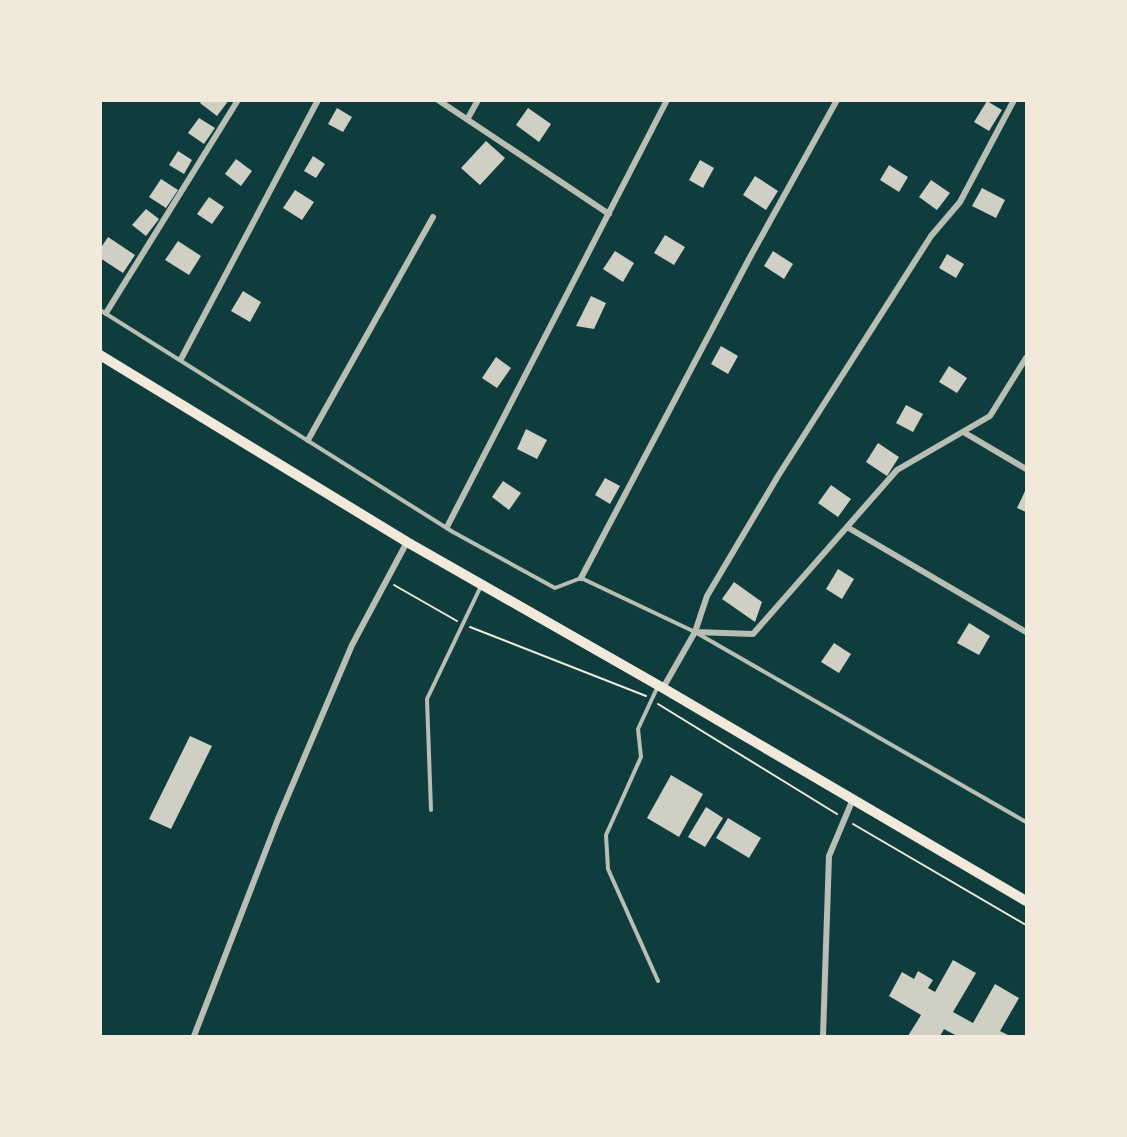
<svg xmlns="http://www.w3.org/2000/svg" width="1127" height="1137" viewBox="0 0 1127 1137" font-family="Raleway,sans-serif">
  <rect width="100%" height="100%" fill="#0f3d3e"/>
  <path fill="#cfcfc3" d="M202,100H229L217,116L200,103Z
    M987,101L1002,110L989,131L974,122Z
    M337,108L352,117L343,132L328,124Z
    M528,108L551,124L539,142L516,125Z
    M199,118L215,128L204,144L188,133Z
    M486,141L505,158L480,185L461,168Z
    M178,151L192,160L184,174L169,165Z
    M313,156L325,164L316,178L304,171Z
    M236,159L252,171L241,186L225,174Z
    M700,160L714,168L703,188L689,180Z
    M889,165L908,177L899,192L880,180Z
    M755,176L778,191L766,210L743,195Z
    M161,179L178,190L166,208L149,197Z
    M931,180L950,193L937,210L919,197Z
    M982,188L1005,200L996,218L972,206Z
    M295,190L314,202L302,220L283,208Z
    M209,197L224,207L212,224L197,214Z
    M146,209L159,219L146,236L132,225Z
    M665,235L685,247L674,265L654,253Z
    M108,237L135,255L123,273L100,258V249Z
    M178,241L201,256L189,275L165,260Z
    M615,251L634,263L623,282L603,269Z
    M773,251L793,264L784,279L764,266Z
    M947,254L964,264L956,278L939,268Z
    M243,291L261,302L250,322L231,311Z
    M591,296L606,303L594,329L576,326Z
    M721,346L738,356L728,374L711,364Z
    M496,357L511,368L497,388L482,378Z
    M949,366L967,378L957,393L939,382Z
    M906,405L923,414L913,432L896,423Z
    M526,429L547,440L537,459L517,449Z
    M878,443L899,457L887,476L866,462Z
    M605,478L620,486L610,504L595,495Z
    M503,481L521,493L509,510L492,497Z
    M831,485L851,499L838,517L818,503Z
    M1026,489V512L1017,508Z
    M838,569L854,579L842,599L826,589Z
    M734,582L762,602L755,622L722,599Z
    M969,623L990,636L979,655L957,643Z
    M834,643L851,654L839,673L821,662Z
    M190,736L212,746L171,829L149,819Z
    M671,775L703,794L679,837L647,818Z
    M706,807L723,818L705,847L688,837Z
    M728,818L761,838L749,858L716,838Z
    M953,960L976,973L953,1012L973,1023L995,984L1019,998L1000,1031L1010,1036H957L944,1029L940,1036H908L921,1015L889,996L902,972L914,979L918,971L933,980L928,988L935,992Z"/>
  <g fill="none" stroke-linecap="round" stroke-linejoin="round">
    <path stroke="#f1e9da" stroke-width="2" d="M394,585L457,621
      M470,627L646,696
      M658,704L837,814
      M853,824L1026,925"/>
    <path stroke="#b8beb3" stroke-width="4" d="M100,310L453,532L555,588L581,578L695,632L1026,822
      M658,686L638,729L641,757L606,835L608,869L658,981
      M431,810L427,699L481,586"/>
    <path stroke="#b8beb3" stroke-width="6" d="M438,100L609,214
      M468,118L478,100
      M106,313L238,100
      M181,359L318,100
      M965,433L1026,469
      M308,440L433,217
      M447,527L667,100
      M847,527L1026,632
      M581,578L749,259L837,100
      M695,632L753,634L897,470L990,416L1026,358
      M663,688L695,632L707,596L778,476L931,236L960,202L1014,100
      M194,1036L278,819L352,645L407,542
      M823,1036L829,856L853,799"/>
    <path stroke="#f1e9da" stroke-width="10" d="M100,355L407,542L663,688L1026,901"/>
  </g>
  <rect width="1127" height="1137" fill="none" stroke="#f1e9da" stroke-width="204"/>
</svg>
